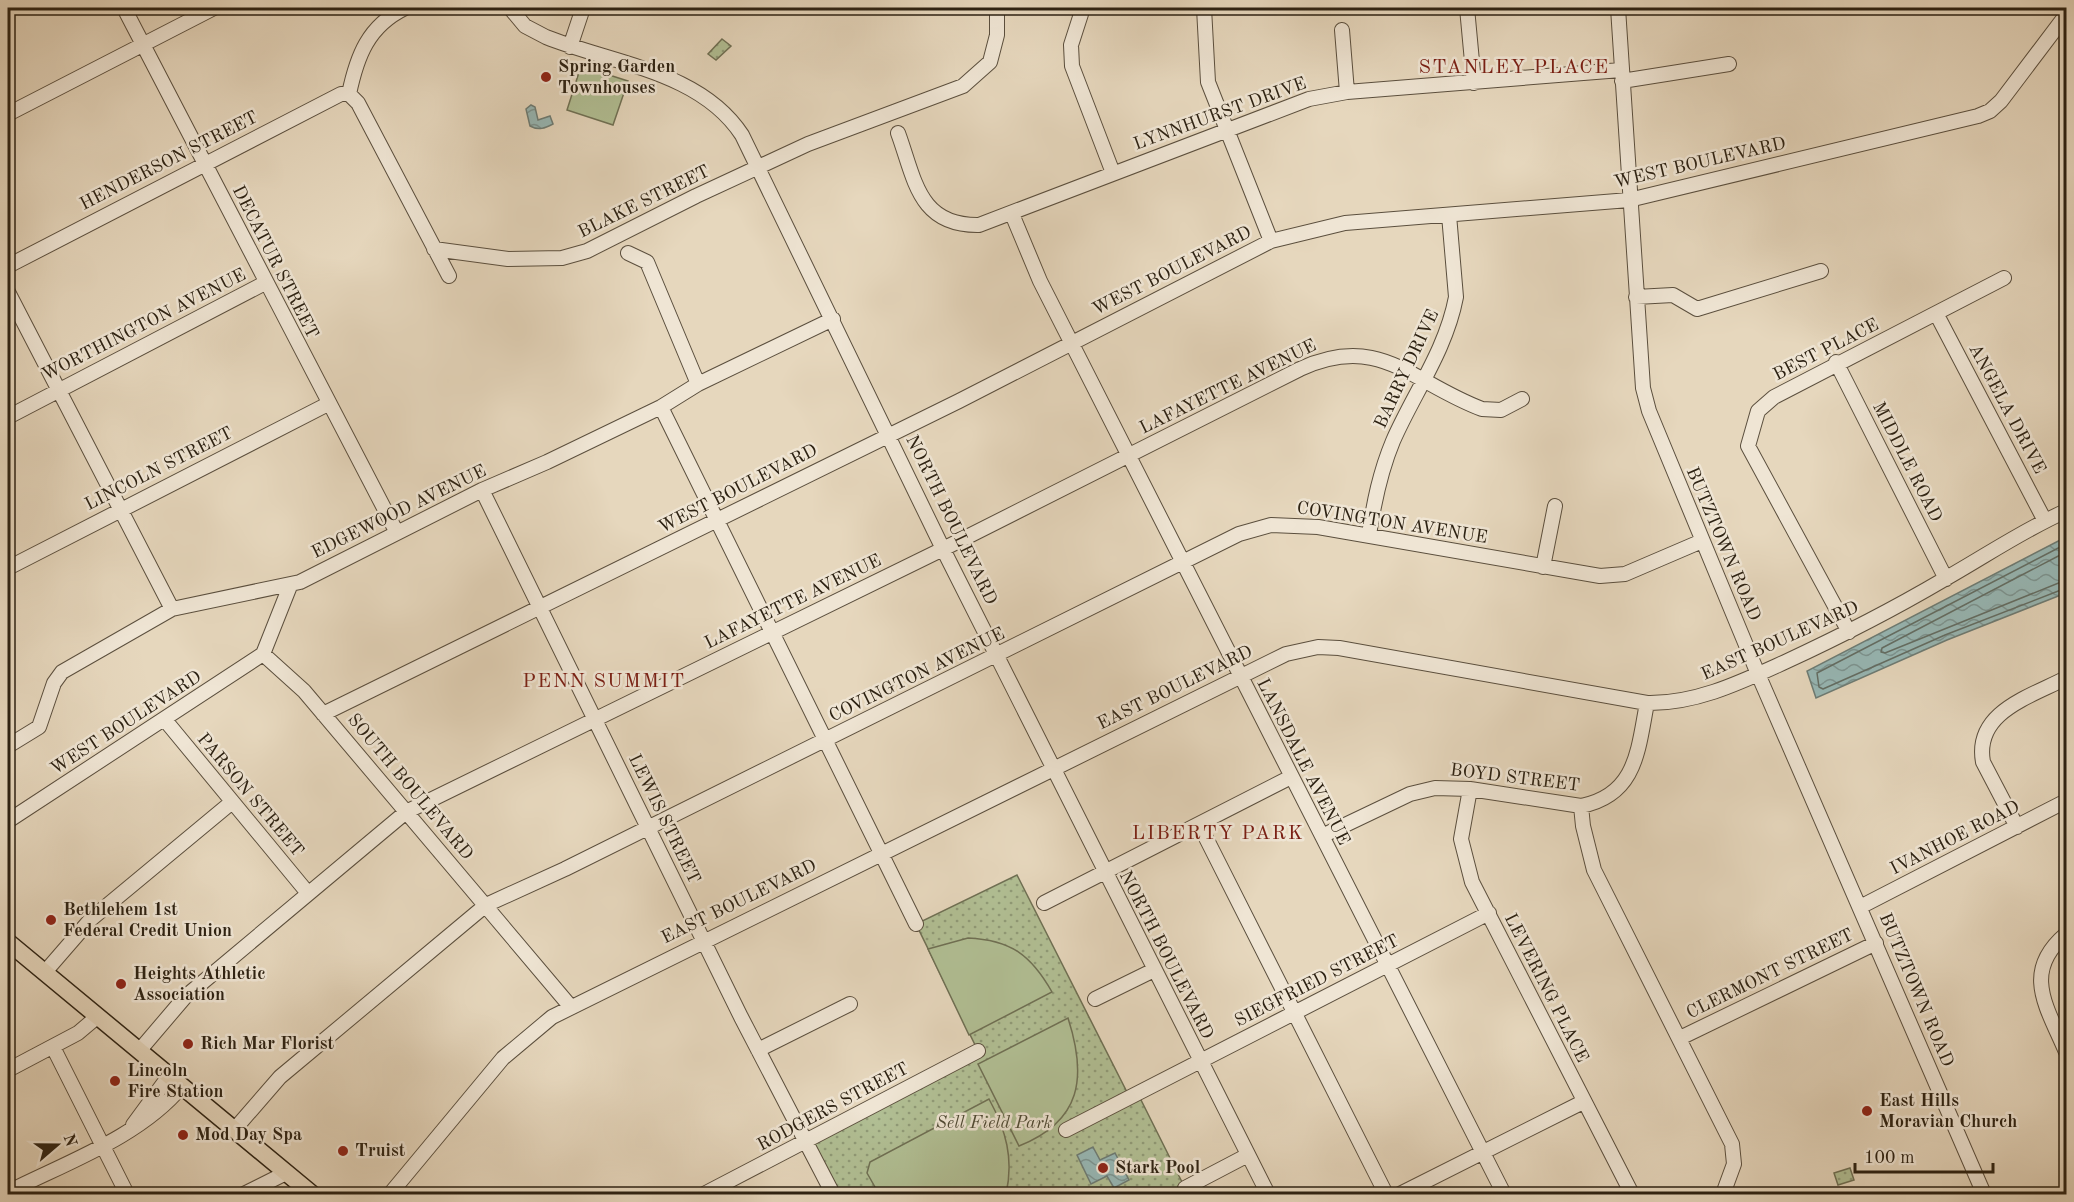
<svg xmlns="http://www.w3.org/2000/svg" width="2074" height="1202" viewBox="0 0 2074 1202" font-family="'Old Standard TT',serif">
  <defs>
    <pattern id="park-dots" width="8" height="8" patternUnits="userSpaceOnUse" patternTransform="scale(1.5)"><rect width="8" height="8" fill="#b1bf94"/><path d="M2 2h.1M6 6h.1" fill="none" stroke="#909b78" stroke-width="1.8" stroke-linecap="round"/></pattern>
    <pattern id="water-waves" width="16" height="10" patternUnits="userSpaceOnUse" patternTransform="scale(1.5)"><rect width="16" height="10" fill="#97b8b6"/><path d="M0 5q4-4 8 0t8 0" fill="none" stroke="#7c9593"/></pattern>
  </defs>
  <rect width="100%" height="100%" fill="#e6d7bd"/>
  <filter id="stains"><feTurbulence type="fractalNoise" baseFrequency=".00333" numOctaves="4"/><feColorMatrix values="0 0 0 0 .2 0 0 0 0 .09 0 0 0 0 .02 0 0 0 .5 -.17"/></filter>
  <radialGradient id="worn" r=".72"><stop offset=".6" stop-color="#630" stop-opacity="0"/><stop offset="1" stop-color="#630" stop-opacity=".3"/></radialGradient>
  <path fill="url(#park-dots)" stroke="#6f7054" stroke-width="1.5" d="M722,39L731,46L716,60L708,54Z
    M1017,875L1130,1098L1138,1094L1185,1188L1183,1194H826L800,1146L978,1051L916,924Z
    M1850,1168L1854,1180L1838,1185L1834,1173Z"/>
  <path fill="#b1bf94" stroke="#6f7054" stroke-width="1.5" d="M581,66L628,81L613,125L567,110Z
    M968,938C1011,940 1031,955 1052,992L969,1035L928,949Z
    M1068,1018C1087,1077 1082,1121 1019,1146L978,1064Z
    M989,1099C1006,1130 1014,1159 1006,1194H879L867,1173L870,1162Z"/>
  <path fill="url(#water-waves)" stroke="#6d7c75" stroke-width="1.5" d="M531,105L535,107L538,120L550,116L553,124C545,128 539,131 530,126L526,109Z
    M2066,537V593L1947,640L1816,698L1807,671Z
    M1093,1147L1100,1160L1115,1153L1129,1180L1114,1188L1107,1176L1091,1184L1077,1155Z"/>
  <g fill="none" stroke-linecap="round" stroke-linejoin="round">
    <path stroke="#626d64" stroke-width="1.5" d="M2066,544L1817,673L1819,687L1823,689L1945,635L2066,588
      M2066,552L1882,648L1881,652L1885,653L2066,580"/>
    <defs>
      <path id="minor" d="M124,8L397,533
        M510,8L525,26L546,37C613,64 700,71 742,135L943,549L1268,1194
        M1204,8L1208,82L1271,241
        M1467,8L1474,83
        M1618,8L1643,388L1649,411L1758,674L1984,1194
        M1081,14L1071,45L1072,66L1113,173
        M1342,30L1347,92
        M570,47L583,8
        M1622,81L1729,64
        M349,94L358,103L449,276
        M349,94C357,56 368,26 405,8
        M8,114L214,8
        M898,133C915,179 918,226 979,225L1309,99L1347,92L1621,70
        M1012,214L1040,281L1504,1194
        M434,249L508,259L562,258L587,251L696,196L808,144L963,86L990,62L997,35V8
        M628,253L647,262L698,384
        M8,266L341,94H349
        M8,292L172,609
        M1636,297L1673,295L1697,309L1821,271
        M1937,315L2045,521
        M1836,362L1946,579
        M661,407L916,924
        M8,417L265,283
        M482,490L741,1017L833,1194
        M1369,535C1374,502 1380,472 1393,441C1414,393 1446,350 1456,297L1449,215
        M1543,567L1555,506
        M8,568L328,404
        M1849,632L1748,446L1758,411L1774,397L2004,278
        M263,654L304,691L570,1006
        M323,714L959,401L1271,241L1345,223L1629,200L1978,116L1990,111L2001,101L2066,15
        M165,720L307,892
        M8,746L39,727L54,683L62,672L172,609L300,582L482,490L547,462L661,407L698,384L833,319
        M1470,789L1461,839L1472,882L1632,1194
        M1581,806L1583,826L1594,870L1732,1144L1734,1164L1723,1194
        M8,821L263,654L290,586
        M1199,824L1386,1194
        M2017,827L1983,762C1974,712 2030,697 2066,678
        M1322,836L1410,794L1435,788L1470,789L1581,806C1637,795 1638,749 1647,703
        M1044,903L1291,777
        M1860,907L2066,801
        M2066,934C2021,972 2047,1007 2066,1052
        M45,972L91,919L232,802
        M1095,999L1154,970
        M1680,1038L1876,943
        M53,1047L127,1194
        M758,1050L850,1004
        M139,1051L185,997L406,812L943,549L1300,369C1380,332 1412,383 1482,409L1501,410L1522,399
        M8,1070L78,1033L97,1017
        M133,1125L169,1076
        M234,1130L280,1077L486,905L565,869L1239,534L1271,525L1318,527L1600,576L1625,574L1702,541
        M1066,1130L1489,913
        M1185,1188L1248,1155
        M8,1192C65,1163 140,1137 182,1086
        M244,1194L286,1173
        M390,1194L503,1058L552,1017L1286,654L1318,647L1339,648L1647,703C1696,704 1741,682 1785,662C1839,637 1892,610 1943,580C1984,557 2023,530 2066,511
        M704,1194L978,1051
        M1400,1194L1583,1102"/>
      <path id="major" d="M8,942L312,1194"/>
    </defs>
    <use href="#minor" stroke="#5b4f3e" stroke-width="16"/>
    <use href="#major" stroke="#2d2213" stroke-width="19"/>
    <use href="#minor" stroke="#efe5d4" stroke-width="14"/>
    <use href="#major" stroke="#e6d7bd" stroke-width="16"/>
  </g>
  <g fill="#8f2418" stroke="#efe5d4" stroke-width="2">
    <circle cx="546" cy="77" r="6"/>
    <circle cx="51" cy="920" r="6"/>
    <circle cx="121" cy="984" r="6"/>
    <circle cx="188" cy="1044" r="6"/>
    <circle cx="115" cy="1081" r="6"/>
    <circle cx="1867" cy="1111" r="6"/>
    <circle cx="183" cy="1135" r="6"/>
    <circle cx="343" cy="1151" r="6"/>
    <circle cx="1103" cy="1168" r="6"/>
  </g>
  <g text-anchor="middle" dominant-baseline="central" stroke-width="5" stroke-linejoin="round" paint-order="stroke">
    <g font-size="18" font-weight="bold" fill="#2d2213" stroke="#efe5d4" text-anchor="start">
      <text x="558" y="67">Spring Garden<tspan x="558" dy="21">Townhouses</tspan></text>
      <text x="63" y="910">Bethlehem 1st<tspan x="63" dy="21">Federal Credit Union</tspan></text>
      <text x="133" y="974">Heights Athletic<tspan x="133" dy="21">Association</tspan></text>
      <text x="200" y="1044">Rich Mar Florist</text>
      <text x="127" y="1071">Lincoln<tspan x="127" dy="21">Fire Station</tspan></text>
      <text x="1879" y="1101">East Hills<tspan x="1879" dy="21">Moravian Church</tspan></text>
      <text x="195" y="1135">Mod Day Spa</text>
      <text x="355" y="1151">Truist</text>
      <text x="1115" y="1168">Stark Pool</text>
    </g>
    <g font-size="18" fill="#2d2213" stroke="#efe5d4">
      <text transform="translate(1220 114) rotate(-20)">LYNNHURST DRIVE</text>
      <text transform="translate(169 161) rotate(-27)">HENDERSON STREET</text>
      <text transform="translate(1700 163) rotate(-13)">WEST BOULEVARD</text>
      <text transform="translate(644 202) rotate(-26)">BLAKE STREET</text>
      <text transform="translate(275 262) rotate(63)">DECATUR STREET</text>
      <text transform="translate(1172 271) rotate(-27)">WEST BOULEVARD</text>
      <text transform="translate(144 325) rotate(-27)">WORTHINGTON AVENUE</text>
      <text transform="translate(1826 350) rotate(-27)">BEST PLACE</text>
      <text transform="translate(1407 369) rotate(-65)">BARRY DRIVE</text>
      <text transform="translate(1228 387) rotate(-26)">LAFAYETTE AVENUE</text>
      <text transform="translate(2007 409) rotate(62)">ANGELA DRIVE</text>
      <text transform="translate(1907 462) rotate(63)">MIDDLE ROAD</text>
      <text transform="translate(159 469) rotate(-27)">LINCOLN STREET</text>
      <text transform="translate(738 489) rotate(-27)">WEST BOULEVARD</text>
      <text transform="translate(399 512) rotate(-26)">EDGEWOOD AVENUE</text>
      <text transform="translate(951 520) rotate(64)">NORTH BOULEVARD</text>
      <text transform="translate(1392 523) rotate(9)">COVINGTON AVENUE</text>
      <text transform="translate(1723 544) rotate(67)">BUTZTOWN ROAD</text>
      <text transform="translate(793 602) rotate(-26)">LAFAYETTE AVENUE</text>
      <text transform="translate(1780 641) rotate(-24)">EAST BOULEVARD</text>
      <text transform="translate(917 675) rotate(-26)">COVINGTON AVENUE</text>
      <text transform="translate(1175 688) rotate(-26)">EAST BOULEVARD</text>
      <text transform="translate(126 723) rotate(-33)">WEST BOULEVARD</text>
      <text transform="translate(1303 762) rotate(63)">LANSDALE AVENUE</text>
      <text transform="translate(1515 778) rotate(7)">BOYD STREET</text>
      <text transform="translate(410 787) rotate(50)">SOUTH BOULEVARD</text>
      <text transform="translate(250 795) rotate(50)">PARSON STREET</text>
      <text transform="translate(664 819) rotate(64)">LEWIS STREET</text>
      <text transform="translate(1955 838) rotate(-27)">IVANHOE ROAD</text>
      <text transform="translate(739 902) rotate(-26)">EAST BOULEVARD</text>
      <text transform="translate(1166 955) rotate(63)">NORTH BOULEVARD</text>
      <text transform="translate(1770 974) rotate(-26)">CLERMONT STREET</text>
      <text transform="translate(1317 981) rotate(-27)">SIEGFRIED STREET</text>
      <text transform="translate(1546 988) rotate(63)">LEVERING PLACE</text>
      <text transform="translate(1916 990) rotate(67)">BUTZTOWN ROAD</text>
      <text transform="translate(833 1107) rotate(-28)">RODGERS STREET</text>
    </g>
    <g font-size="18" font-style="italic" fill="#4e4933" stroke="#efe5d4">
      <text x="994" y="1123">Sell Field Park</text>
    </g>
    <g font-size="20" letter-spacing="1.5" fill="#7a1f14" stroke="#efe5d4">
      <text x="1514" y="68">STANLEY PLACE</text>
      <text x="604" y="682">PENN SUMMIT</text>
      <text x="1218" y="834">LIBERTY PARK</text>
    </g>
  </g>
  <rect width="2074" height="1202" fill="none" stroke="#e6d7bd" stroke-width="30"/>
  <rect x="9" y="9" width="2056" height="1184" fill="none" stroke="#2d2213" stroke-width="3"/>
  <rect x="15" y="15" width="2044" height="1172" fill="none" stroke="#2d2213" stroke-width="1.5"/>
  <g transform="translate(57 1145) rotate(70)" stroke="#efe5d4" stroke-width="4.5" paint-order="stroke">
  <path d="M0-4.5L10 22L0 15L-10 22Z" fill="#2d2213"/>
  <text y="-9" font-size="16" font-weight="bold" text-anchor="middle" fill="#2d2213">N</text>
  </g>
  <path d="M1855 1163v9h138v-9" fill="none" stroke="#2d2213" stroke-width="3"/>
  <text x="1864" y="1163" font-size="18" fill="#2d2213" stroke="#efe5d4" stroke-width="4.5" paint-order="stroke">100 m</text>
  <rect width="100%" height="100%" filter="url(#stains)"/>
  <rect width="100%" height="100%" fill="url(#worn)"/>
</svg>
